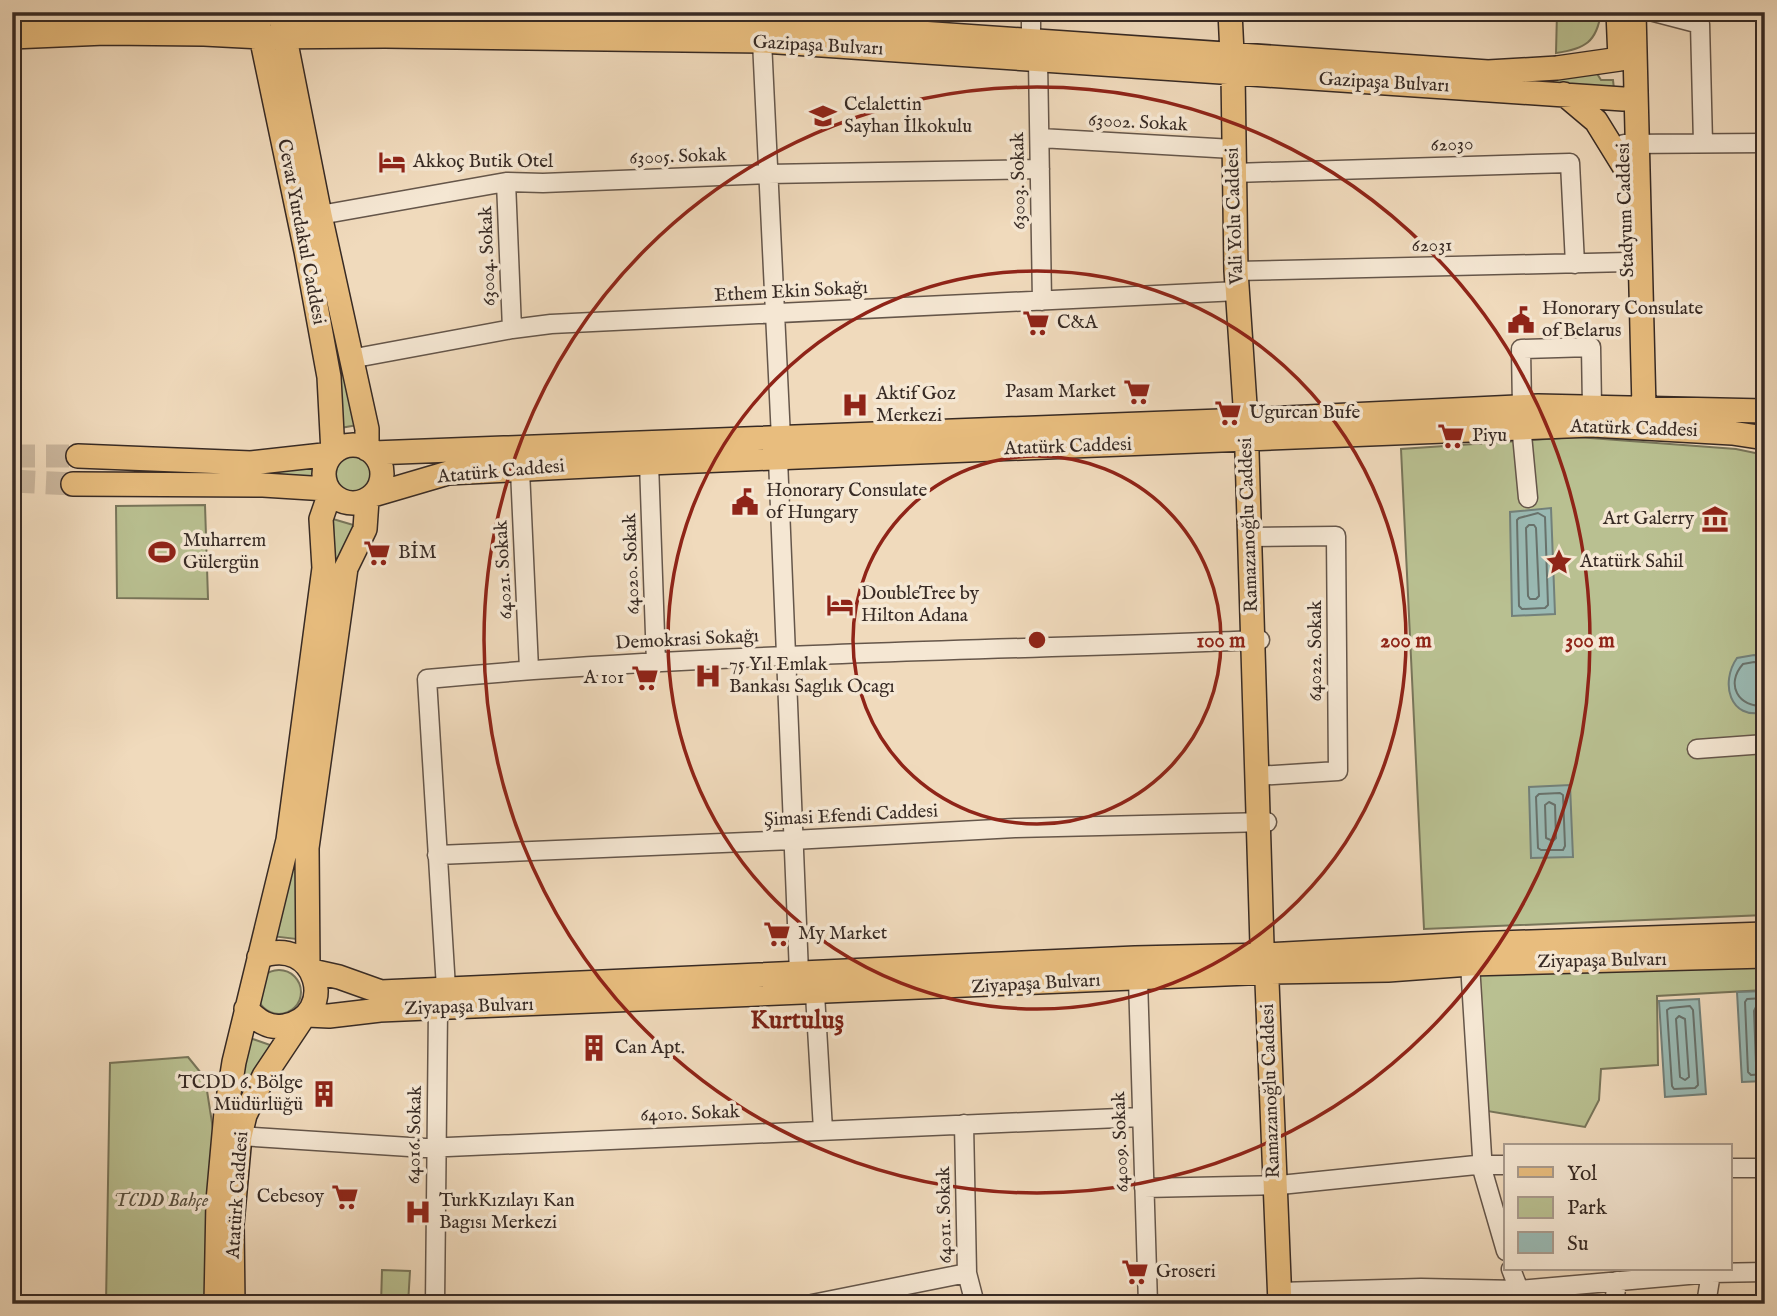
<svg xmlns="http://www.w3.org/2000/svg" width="1777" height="1316" viewBox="0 0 1777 1316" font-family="'IM FELL English',serif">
  <rect width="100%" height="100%" fill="#f0dabc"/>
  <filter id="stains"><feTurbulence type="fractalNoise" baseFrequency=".00286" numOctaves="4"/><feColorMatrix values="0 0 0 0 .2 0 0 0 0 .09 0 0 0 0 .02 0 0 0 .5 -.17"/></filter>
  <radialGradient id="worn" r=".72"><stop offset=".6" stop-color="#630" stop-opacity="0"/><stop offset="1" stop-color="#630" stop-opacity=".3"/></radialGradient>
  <path fill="#b9c091" stroke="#78755a" stroke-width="2" d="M1557,12H1601C1597,42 1585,49 1556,53Z
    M278,49L358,425L340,428L273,51Z
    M1252,63L1596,72L1601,80H1613L1614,89Z
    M1577,437L1736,449L1765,455V915L1424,929L1401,449Z
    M336 474a19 19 0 1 1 38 0a19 19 0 1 1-38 0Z
    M315,463L314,483L257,475L258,471Z
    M205,505L208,599L117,598L116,506Z
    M333,519L360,527L300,850L296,939L271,936L334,567Z
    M1765,966V990L1657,996L1658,1065L1601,1069L1599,1100L1585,1127L1487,1111L1463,973Z
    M257 992a22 22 0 1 1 44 0a22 22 0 1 1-44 0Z
    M247,1037L273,1046L238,1111L223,1230Z
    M188,1057L205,1078L213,1129L210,1304H106L110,1063Z
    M382,1270L410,1271L408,1304H381Z"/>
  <path fill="#9abab4" stroke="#72807a" stroke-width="2" d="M1551,508L1555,614L1512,616L1510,512Z
    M1754,655L1763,657L1765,660V712C1729,721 1720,682 1737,658Z
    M1570,785L1573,857L1531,858L1529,787Z
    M1765,991V1081L1742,1082L1737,992Z
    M1699,999L1706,1094L1665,1097L1659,1001Z"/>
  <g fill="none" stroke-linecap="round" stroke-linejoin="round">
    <path stroke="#68726c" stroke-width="2" d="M1538,513L1545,517L1548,605L1545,608L1522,609L1519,606L1517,520L1519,518Z
      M1529,525H1534L1536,528L1539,596L1536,599H1530L1528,596L1526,528Z
      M1765,664L1754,662L1743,664C1725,684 1738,708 1765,706
      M1539,794L1560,793L1563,795L1565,846L1563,850H1541L1538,848L1536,797Z
      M1549,802L1555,805L1556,838L1553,841L1546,838L1545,805Z
      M1765,998L1747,999L1745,1002L1748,1072L1751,1075L1765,1074
      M1690,1006L1693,1010L1698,1085L1695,1088L1674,1089L1672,1086L1667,1010L1670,1008Z
      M1765,1007H1756L1754,1011L1756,1063L1759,1065L1765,1066
      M1679,1016L1685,1019L1689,1077L1685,1080L1680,1077L1676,1019Z"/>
    <path stroke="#cbb79e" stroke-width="23" stroke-dasharray="23 11" stroke-linecap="butt" d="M12,456H78
      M12,481L73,484"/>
    <defs>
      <path id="minor" d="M1654,12L1700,24L1703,143
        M1031,40V12
        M762,41L781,438
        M1038,61L1042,301
        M1040,138L1233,149
        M1624,144L1765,143
        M1234,173L1570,163L1575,264
        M506,182L512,329
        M320,215L506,182L543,183L768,174L1040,169
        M1236,271L1628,262
        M350,359L512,329L551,324L1238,291
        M1522,407L1521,349L1591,347L1592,407
        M1522,435L1528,498
        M778,459L799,973
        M649,463L656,663
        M520,470L529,669
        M1248,537L1336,536L1338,771L1256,776
        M1697,749L1765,744
        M437,855L793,840L1015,828L1267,822
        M1470,964L1483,1172L1506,1251
        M1138,979L1148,1304
        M446,988L427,679C704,653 982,651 1260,640
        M815,994L823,1130
        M964,1124L967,1273L975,1304
        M240,1136L425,1148L1142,1117
        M1730,1168H1765
        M1144,1188L1280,1185L1476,1165H1506
        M1511,1269L1519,1290L1518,1304
        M1279,1292L1421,1288L1519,1290L1711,1273L1765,1272
        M435,1304L438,1008
        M812,1304L967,1273
        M1614,1304L1617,1281
        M1706,1304L1711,1273"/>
      <path id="major" d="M1230,12L1233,74L1236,271L1246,420L1262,945L1267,982L1280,1304
        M1618,12L1620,59
        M1634,12L1644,408
        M12,15L257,13L746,21L1488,72L1557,68L1620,59
        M258,22L306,251L329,377L333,453
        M282,23L320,215L367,429V449
        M12,37L105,33L204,34L260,37L385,36L762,41L1623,99
        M1564,94L1596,121L1625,168
        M324 474a29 29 0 1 1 58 0a29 29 0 1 1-58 0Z
        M373,453L1246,420L1538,406L1765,411
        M78,456L251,463L332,454
        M73,484L263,485L327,489
        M373,495L448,473L649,463L1591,425L1732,433L1765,438
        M308,967L307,848L346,568L365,529L367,500
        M312,971L339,977L381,992L1135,958L1267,955L1471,944L1765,934
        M246,1009C257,1020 268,1029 284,1026C339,1017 318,933 259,957
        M307,1015L329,1016L380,1010L1271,972L1388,970L1470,964L1765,956
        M216,1304L218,1201L226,1112L234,1062L288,840L324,568L321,519L330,493
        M233,1304L232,1224L240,1136L245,1115L264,1076L302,1019"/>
    </defs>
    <use href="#minor" stroke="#65564a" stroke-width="21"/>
    <use href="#major" stroke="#372a24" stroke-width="26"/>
    <use href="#minor" stroke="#f5e7d3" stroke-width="18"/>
    <use href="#major" stroke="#e8bd7e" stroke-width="23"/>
  </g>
  <g fill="none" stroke="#8f2418" stroke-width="3.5">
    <circle cx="1037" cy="640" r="184"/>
    <circle cx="1037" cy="640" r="369"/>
    <circle cx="1037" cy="640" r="553"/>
  </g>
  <defs>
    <symbol id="school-bare" viewBox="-9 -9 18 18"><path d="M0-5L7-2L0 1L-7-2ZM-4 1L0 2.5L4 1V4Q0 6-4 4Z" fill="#8f2418" stroke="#f5e7d3" stroke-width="2.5" paint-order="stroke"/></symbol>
    <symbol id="hotel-bare" viewBox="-9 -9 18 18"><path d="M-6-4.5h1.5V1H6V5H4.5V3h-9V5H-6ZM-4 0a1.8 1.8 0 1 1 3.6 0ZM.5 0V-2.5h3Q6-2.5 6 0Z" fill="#8f2418" stroke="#f5e7d3" stroke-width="2.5" paint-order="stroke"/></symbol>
    <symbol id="civic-bare" viewBox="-9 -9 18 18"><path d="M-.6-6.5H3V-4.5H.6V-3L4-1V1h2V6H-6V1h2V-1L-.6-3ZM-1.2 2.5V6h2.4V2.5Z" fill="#8f2418" stroke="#f5e7d3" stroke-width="2.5" paint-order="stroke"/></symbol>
    <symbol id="supermarket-bare" viewBox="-9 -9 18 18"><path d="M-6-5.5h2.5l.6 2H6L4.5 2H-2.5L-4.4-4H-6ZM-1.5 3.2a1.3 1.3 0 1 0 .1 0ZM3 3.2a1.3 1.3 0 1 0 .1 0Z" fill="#8f2418" stroke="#f5e7d3" stroke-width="2.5" paint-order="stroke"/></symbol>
    <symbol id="hospital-bare" viewBox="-9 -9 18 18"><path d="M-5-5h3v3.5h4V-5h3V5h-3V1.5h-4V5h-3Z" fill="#8f2418" stroke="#f5e7d3" stroke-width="2.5" paint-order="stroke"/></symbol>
    <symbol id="museum-bare" viewBox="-9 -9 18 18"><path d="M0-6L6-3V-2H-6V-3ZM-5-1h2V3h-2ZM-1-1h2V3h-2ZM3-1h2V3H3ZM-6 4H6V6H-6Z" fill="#8f2418" stroke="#f5e7d3" stroke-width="2.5" paint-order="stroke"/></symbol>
    <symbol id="stadium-bare" viewBox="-9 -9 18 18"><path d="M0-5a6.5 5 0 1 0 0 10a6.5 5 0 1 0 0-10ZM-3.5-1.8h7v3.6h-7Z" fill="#8f2418" stroke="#f5e7d3" stroke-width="2.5" paint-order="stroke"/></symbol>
    <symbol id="sight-bare" viewBox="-9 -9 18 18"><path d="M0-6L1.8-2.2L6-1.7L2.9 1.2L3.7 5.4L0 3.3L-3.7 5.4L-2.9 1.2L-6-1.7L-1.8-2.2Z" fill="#8f2418" stroke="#f5e7d3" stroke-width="2.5" paint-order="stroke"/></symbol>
    <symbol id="building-bare" viewBox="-9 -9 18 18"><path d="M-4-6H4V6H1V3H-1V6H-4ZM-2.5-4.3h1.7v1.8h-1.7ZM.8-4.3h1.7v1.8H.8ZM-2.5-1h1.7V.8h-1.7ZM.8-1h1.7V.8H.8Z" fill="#8f2418" stroke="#f5e7d3" stroke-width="2.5" paint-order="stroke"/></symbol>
  </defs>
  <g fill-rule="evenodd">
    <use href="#school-bare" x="804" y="97" width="38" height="38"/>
    <use href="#hotel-bare" x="373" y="143" width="38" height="38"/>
    <use href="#civic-bare" x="1502" y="301" width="38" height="38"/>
    <use href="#supermarket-bare" x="1017" y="304" width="38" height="38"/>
    <use href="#supermarket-bare" x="1118" y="373" width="38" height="38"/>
    <use href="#hospital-bare" x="836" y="386" width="38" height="38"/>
    <use href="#supermarket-bare" x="1209" y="394" width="38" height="38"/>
    <use href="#supermarket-bare" x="1432" y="417" width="38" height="38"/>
    <use href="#civic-bare" x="726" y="483" width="38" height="38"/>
    <use href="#museum-bare" x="1696" y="500" width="38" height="38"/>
    <use href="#stadium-bare" x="143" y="533" width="38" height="38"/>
    <use href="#supermarket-bare" x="358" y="534" width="38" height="38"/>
    <use href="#sight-bare" x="1540" y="543" width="38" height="38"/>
    <use href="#hotel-bare" x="821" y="586" width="38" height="38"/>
    <use href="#hospital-bare" x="689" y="657" width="38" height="38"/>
    <use href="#supermarket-bare" x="626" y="659" width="38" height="38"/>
    <use href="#supermarket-bare" x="758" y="915" width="38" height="38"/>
    <use href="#building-bare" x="575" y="1029" width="38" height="38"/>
    <use href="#building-bare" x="305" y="1075" width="38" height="38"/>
    <use href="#supermarket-bare" x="326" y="1178" width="38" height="38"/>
    <use href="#hospital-bare" x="399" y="1193" width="38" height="38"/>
    <use href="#supermarket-bare" x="1116" y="1253" width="38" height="38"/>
  </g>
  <g text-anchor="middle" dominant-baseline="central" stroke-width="7" stroke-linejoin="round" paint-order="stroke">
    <g font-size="19" fill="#372a24" stroke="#f5e7d3">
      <text transform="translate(818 46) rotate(3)">Gazipaşa Bulvarı</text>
      <text transform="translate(1384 83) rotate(3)">Gazipaşa Bulvarı</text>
      <text transform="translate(1138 123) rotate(3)">63002. Sokak</text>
      <text transform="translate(1452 145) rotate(-2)">62030</text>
      <text transform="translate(678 157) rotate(-2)">63005. Sokak</text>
      <text transform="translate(1019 181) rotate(-91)">63003. Sokak</text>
      <text transform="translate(1626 210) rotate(-92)">Stadyum Caddesi</text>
      <text transform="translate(1235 216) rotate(-92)">Vali Yolu Caddesi</text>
      <text transform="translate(301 232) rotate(79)">Cevat Yurdakul Caddesi</text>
      <text transform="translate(1432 246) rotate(-1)">62031</text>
      <text transform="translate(488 256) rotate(-92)">63004. Sokak</text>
      <text transform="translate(791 292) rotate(-3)">Ethem Ekin Sokağı</text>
      <text transform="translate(1634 429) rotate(2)">Atatürk Caddesi</text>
      <text transform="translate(1068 447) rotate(-2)">Atatürk Caddesi</text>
      <text transform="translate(501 472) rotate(-5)">Atatürk Caddesi</text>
      <text transform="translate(1249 525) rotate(-92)">Ramazanoğlu Caddesi</text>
      <text transform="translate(632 564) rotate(-92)">64020. Sokak</text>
      <text transform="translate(504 570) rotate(-93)">64021. Sokak</text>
      <text transform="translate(687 640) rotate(-3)">Demokrasi Sokağı</text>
      <text transform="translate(1316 651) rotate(-90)">64022. Sokak</text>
      <text transform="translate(851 816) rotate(-3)">Şimasi Efendi Caddesi</text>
      <text transform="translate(1602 961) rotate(-1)">Ziyapaşa Bulvarı</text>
      <text transform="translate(1036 984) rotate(-3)">Ziyapaşa Bulvarı</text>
      <text transform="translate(469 1007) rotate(-2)">Ziyapaşa Bulvarı</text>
      <text transform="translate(1271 1091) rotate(-92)">Ramazanoğlu Caddesi</text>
      <text transform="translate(690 1114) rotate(-2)">64010. Sokak</text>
      <text transform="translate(415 1135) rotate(-89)">64016. Sokak</text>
      <text transform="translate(1121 1142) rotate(-92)">64009. Sokak</text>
      <text transform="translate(238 1195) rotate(-86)">Atatürk Caddesi</text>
      <text transform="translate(945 1215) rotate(-91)">64011. Sokak</text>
    </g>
    <g font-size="19" fill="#372a24" stroke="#f5e7d3" text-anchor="start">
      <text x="844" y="105">Celalettin<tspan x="844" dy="22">Sayhan İlkokulu</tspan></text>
      <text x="413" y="162">Akkoç Butik Otel</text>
      <text x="1542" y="309">Honorary Consulate<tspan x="1542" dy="22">of Belarus</tspan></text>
      <text x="1057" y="323">C&amp;A</text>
      <text x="1116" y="392" text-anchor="end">Pasam Market</text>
      <text x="876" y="394">Aktif Goz<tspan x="876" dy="22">Merkezi</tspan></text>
      <text x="1249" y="413">Ugurcan Bufe</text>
      <text x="1472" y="436">Piyu</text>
      <text x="766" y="491">Honorary Consulate<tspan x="766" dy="22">of Hungary</tspan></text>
      <text x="1694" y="519" text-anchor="end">Art Galerry</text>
      <text x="183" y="541">Muharrem<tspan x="183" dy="22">Gülergün</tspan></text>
      <text x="398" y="553">BİM</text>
      <text x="1580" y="562">Atatürk Sahil</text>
      <text x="861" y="594">DoubleTree by<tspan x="861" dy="22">Hilton Adana</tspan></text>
      <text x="729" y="665">75 Yıl Emlak<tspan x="729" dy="22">Bankası Saglık Ocagı</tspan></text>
      <text x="624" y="678" text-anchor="end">A 101</text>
      <text x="798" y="934">My Market</text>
      <text x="615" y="1048">Can Apt.</text>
      <text x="303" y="1083" text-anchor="end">TCDD 6. Bölge<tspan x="303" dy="22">Müdürlüğü</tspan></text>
      <text x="324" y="1197" text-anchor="end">Cebesoy</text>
      <text x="439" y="1201">TurkKızılayı Kan<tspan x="439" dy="22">Bagısı Merkezi</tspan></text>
      <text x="1156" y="1272">Groseri</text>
    </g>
    <g font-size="19" font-style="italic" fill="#58503f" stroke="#f5e7d3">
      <text x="161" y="1201">TCDD Bahçe</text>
    </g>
    <g font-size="26" font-weight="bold" fill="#7a1f14" stroke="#f5e7d3">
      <text x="797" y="1020">Kurtuluş</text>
    </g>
  </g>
  <circle cx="1037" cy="640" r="10" fill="#8f2418" stroke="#f5e7d3" stroke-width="3.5"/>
  <g font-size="21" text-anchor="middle" font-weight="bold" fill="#8f2418" stroke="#f5e7d3" stroke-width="7" stroke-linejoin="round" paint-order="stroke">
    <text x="1221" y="647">100 m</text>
    <text x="1406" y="647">200 m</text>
    <text x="1590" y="647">300 m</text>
  </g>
  <rect width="1777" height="1316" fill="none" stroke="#f0dabc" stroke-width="42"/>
  <rect x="14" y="14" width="1749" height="1288" fill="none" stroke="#372a24" stroke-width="3.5"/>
  <rect x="21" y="21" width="1735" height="1274" fill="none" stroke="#372a24" stroke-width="2"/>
  <rect x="1504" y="1144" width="228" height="126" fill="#f5e7d3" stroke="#a99b8d" stroke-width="2"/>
  <rect x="1518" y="1167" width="35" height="10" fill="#e8bd7e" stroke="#a99b8d" stroke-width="2"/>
  <text x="1567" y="1180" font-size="21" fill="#372a24">Yol</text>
  <rect x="1518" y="1197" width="35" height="21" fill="#b9c091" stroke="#a99b8d" stroke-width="2"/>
  <text x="1567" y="1214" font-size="21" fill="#372a24">Park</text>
  <rect x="1518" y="1232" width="35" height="21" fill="#9abab4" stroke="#a99b8d" stroke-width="2"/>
  <text x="1567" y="1250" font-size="21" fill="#372a24">Su</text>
  <rect width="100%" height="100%" filter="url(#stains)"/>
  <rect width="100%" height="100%" fill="url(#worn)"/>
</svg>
